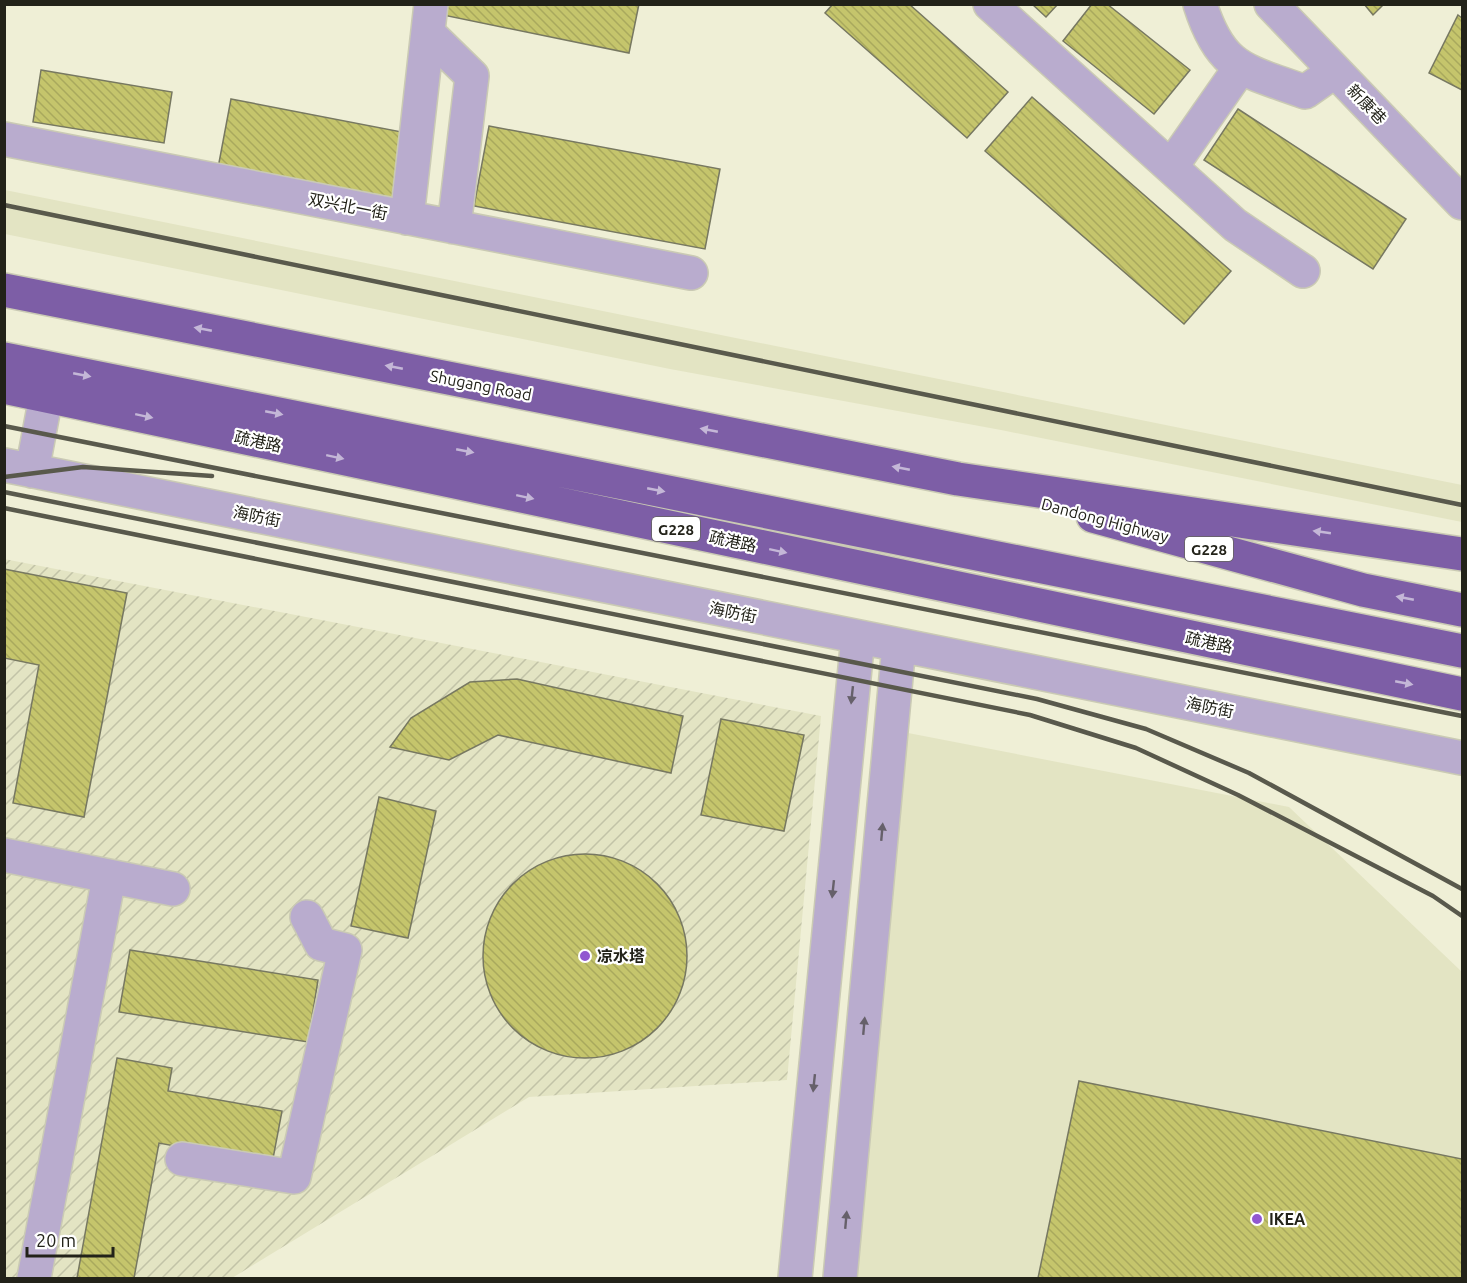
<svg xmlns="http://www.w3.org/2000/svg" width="1467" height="1283" viewBox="0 0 1467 1283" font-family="Ubuntu,'Noto Sans SC',sans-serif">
  <defs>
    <pattern id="industrial-furrows" width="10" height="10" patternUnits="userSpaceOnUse" patternTransform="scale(1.5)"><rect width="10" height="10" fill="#e3e4c3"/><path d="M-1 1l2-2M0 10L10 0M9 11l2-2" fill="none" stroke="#c2c3a7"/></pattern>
    <pattern id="building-back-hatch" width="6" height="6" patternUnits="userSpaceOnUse" patternTransform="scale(1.5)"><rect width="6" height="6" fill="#c5c56c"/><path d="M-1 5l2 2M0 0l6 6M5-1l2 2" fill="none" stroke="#a9a95d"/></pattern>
  </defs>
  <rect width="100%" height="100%" fill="#efefd6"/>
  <path fill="#e3e4c3" d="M5,190L1462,485V522L1001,430L670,369L5,234Z
    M903,732L1289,807L1462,972V1278H829Z"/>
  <path fill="url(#industrial-furrows)" d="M4,559L821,716L787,1080L529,1097L232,1278H5Z"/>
  <path fill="url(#building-back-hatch)" stroke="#777861" stroke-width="1.5" d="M445,4H639L629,53L443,15Z
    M833,4H909L1008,92L967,138L825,13Z
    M1032,4H1058L1046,17Z
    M1092,4H1107L1190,70L1154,114L1063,41Z
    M1364,4H1384L1373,15Z
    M1458,15L1462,18V90L1429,73Z
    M41,70L172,92L164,143L33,122Z
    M1032,97L1231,271L1184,324L985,151Z
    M231,99L407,133L393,201L218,168Z
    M1238,109L1406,219L1373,269L1204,160Z
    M489,126L720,169L705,249L474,206Z
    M4,569L127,593L84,817L13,803L39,665L4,658Z
    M517,679L683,716L671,773L498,735L449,760L390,747L411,718L470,682Z
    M721,719L804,735L784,831L701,815Z
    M379,797L436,811L408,938L351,926Z
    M483 956a102 102 0 1 1 204 0a102 102 0 1 1-204 0Z
    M130,950L318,980L308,1042L119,1012Z
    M117,1058L172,1068L168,1091L282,1111L272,1164L159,1143L134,1278H77Z
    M1079,1081L1462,1159V1278H1038Z"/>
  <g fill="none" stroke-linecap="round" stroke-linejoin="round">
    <defs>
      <path id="minor" d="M990,4L1235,225L1303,271
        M1200,4C1221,71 1246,70 1305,92L1335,71
        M1271,4L1462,203
        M429,34L472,76L454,227
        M4,139L691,273
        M1171,167L1240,68
        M407,218L431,4
        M4,465L1462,758
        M32,471L51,370
        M4,855L173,889
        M182,1159L294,1177L345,950L321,944L307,917
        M34,1278L109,877
        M795,1278L858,637
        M840,1278L899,645"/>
      <path id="highway" d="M4,290L958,479L1462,554
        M4,359L1462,651
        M4,387L1462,694
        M1093,516L1363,590L1462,610"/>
    </defs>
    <use href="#minor" stroke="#cacab4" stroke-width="36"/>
    <use href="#highway" stroke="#cacab4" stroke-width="36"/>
    <use href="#minor" stroke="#b9acce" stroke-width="33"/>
    <use href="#highway" stroke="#7d5ea6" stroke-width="33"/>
    <path stroke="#59594c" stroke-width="4.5" d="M4,205L1462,505
      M4,426L1462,716
      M4,477L83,467L212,476
      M4,492L1037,699L1146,729L1249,773L1462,889
      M4,508L1030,715L1136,748L1238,795L1433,896L1462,916"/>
  </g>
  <defs><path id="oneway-solid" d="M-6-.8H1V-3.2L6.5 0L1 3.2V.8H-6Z" transform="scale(1.5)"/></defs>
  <g fill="#c4b7d7">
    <use href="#oneway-solid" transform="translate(203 329) rotate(-169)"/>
    <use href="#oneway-solid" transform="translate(394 367) rotate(-169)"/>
    <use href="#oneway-solid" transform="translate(82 375) rotate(11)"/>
    <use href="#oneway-solid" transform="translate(274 413) rotate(11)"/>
    <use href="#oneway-solid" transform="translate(144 416) rotate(12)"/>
    <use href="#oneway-solid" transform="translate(709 430) rotate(-169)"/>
    <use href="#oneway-solid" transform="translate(465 451) rotate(11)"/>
    <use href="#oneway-solid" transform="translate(335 457) rotate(12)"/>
    <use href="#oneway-solid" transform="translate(901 468) rotate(-169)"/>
    <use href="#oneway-solid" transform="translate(656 490) rotate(11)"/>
    <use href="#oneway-solid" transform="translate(525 497) rotate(12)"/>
    <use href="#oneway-solid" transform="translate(1322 532) rotate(-172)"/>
    <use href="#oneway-solid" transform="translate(778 551) rotate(12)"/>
    <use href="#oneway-solid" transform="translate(1405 598) rotate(-169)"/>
    <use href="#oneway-solid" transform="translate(1404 683) rotate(11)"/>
  </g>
  <g fill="#66606a">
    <use href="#oneway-solid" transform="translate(852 695) rotate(96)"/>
    <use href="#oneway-solid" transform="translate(882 832) rotate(-85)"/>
    <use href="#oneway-solid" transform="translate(833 889) rotate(96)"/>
    <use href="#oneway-solid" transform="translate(864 1026) rotate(-85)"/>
    <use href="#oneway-solid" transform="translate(814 1083) rotate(96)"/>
    <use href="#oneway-solid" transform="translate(846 1220) rotate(-85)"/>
  </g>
  <g fill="#9158d0" stroke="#fff" stroke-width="2">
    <circle cx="585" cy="956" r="6"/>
    <circle cx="1257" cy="1219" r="6"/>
  </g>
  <g text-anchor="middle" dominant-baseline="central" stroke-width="4.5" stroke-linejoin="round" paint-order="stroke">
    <g fill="#fff" stroke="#64645e" stroke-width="1.5">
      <rect x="652" y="517" width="48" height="24" rx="4.5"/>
      <rect x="1185" y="537" width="48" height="24" rx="4.5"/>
    </g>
    <g font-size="15" font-weight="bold" fill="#222219">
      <text x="676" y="529">G228</text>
      <text x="1209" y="549">G228</text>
    </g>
    <g font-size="16" fill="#222219" stroke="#fff">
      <text transform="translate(1367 104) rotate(46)">新康巷</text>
      <text transform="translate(348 206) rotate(11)">双兴北一街</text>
      <text transform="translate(481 385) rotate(11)">Shugang Road</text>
      <text transform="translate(258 441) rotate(12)">疏港路</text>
      <text transform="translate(257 516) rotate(11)">海防街</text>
      <text transform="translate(1105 520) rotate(15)">Dandong Highway</text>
      <text transform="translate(733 541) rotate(12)">疏港路</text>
      <text transform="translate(733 612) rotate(11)">海防街</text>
      <text transform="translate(1209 642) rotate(12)">疏港路</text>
      <text transform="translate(1210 707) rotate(11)">海防街</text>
    </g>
    <g font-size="16" font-weight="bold" fill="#222219" stroke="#fff" text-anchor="start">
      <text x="597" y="956">凉水塔</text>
      <text x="1269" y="1219">IKEA</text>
    </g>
  </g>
  <rect width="1467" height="1283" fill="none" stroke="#222219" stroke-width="12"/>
  <path d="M27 1247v9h86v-9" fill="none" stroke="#222219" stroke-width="3"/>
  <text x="36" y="1247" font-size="18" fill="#222219" stroke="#ffffff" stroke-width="4.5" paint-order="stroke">20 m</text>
</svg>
